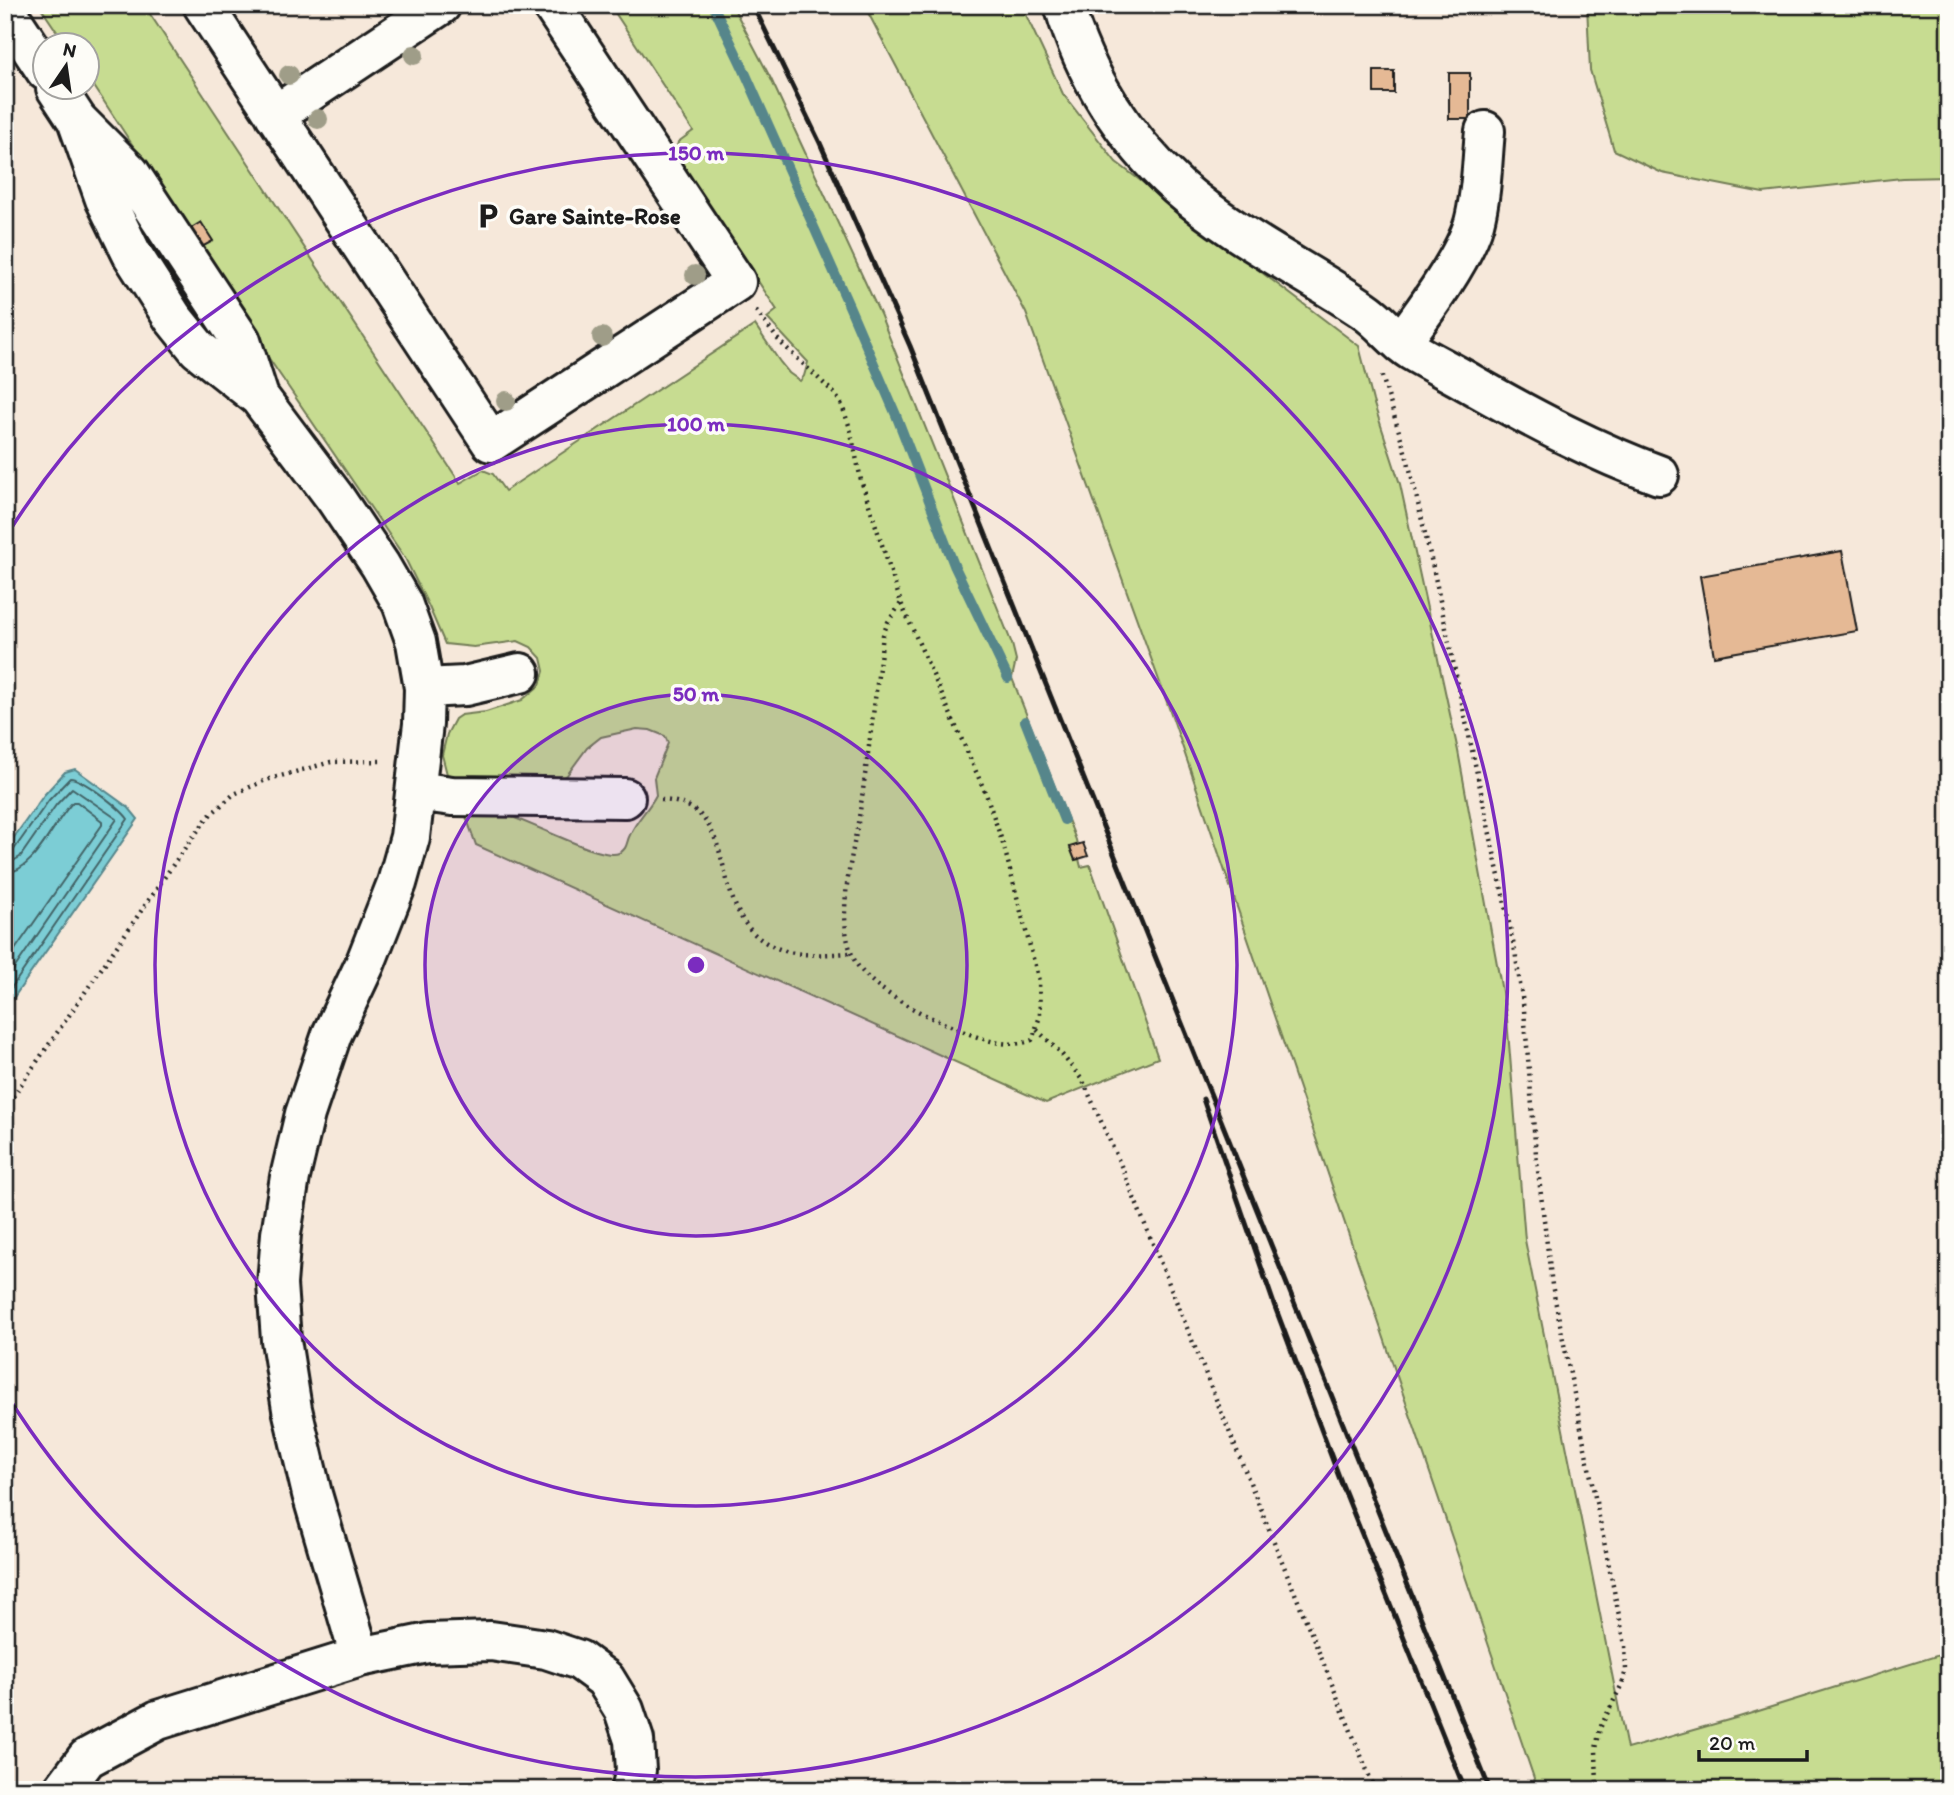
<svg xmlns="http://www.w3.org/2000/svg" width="1954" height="1795" viewBox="0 0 1954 1795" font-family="Itim,sans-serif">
  <rect width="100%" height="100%" fill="#f6e8da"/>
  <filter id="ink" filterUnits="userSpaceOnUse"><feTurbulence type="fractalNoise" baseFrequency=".0143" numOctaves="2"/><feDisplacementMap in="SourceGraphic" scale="14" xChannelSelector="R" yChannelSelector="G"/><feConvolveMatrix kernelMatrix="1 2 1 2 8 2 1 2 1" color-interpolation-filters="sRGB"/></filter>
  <g filter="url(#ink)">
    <path fill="#c7dc91" stroke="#727c56" stroke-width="2" d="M39,5H144L460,483L483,470L493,474L505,491L755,325L780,362L789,373L800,381L804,376L808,362L767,318L777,310L675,155L678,142L693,131L610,5H732L771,79L880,314L1012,644L1016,660L1012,678L1076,840L1077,845L1070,848L1075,860L1079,859L1081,867L1090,865L1158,1058L1046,1103L476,845L462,805C500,801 597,863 619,853C628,849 626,842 630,835C636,820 649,809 656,795L654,778L668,743L665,736L650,730L637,729L601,737L587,748L567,775L551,785L449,782L442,755L447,734L455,719L461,715L486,712L522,700L540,685L544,671L541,658L531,647L518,641L474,647L445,644L429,607L405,558L257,341L200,248L212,241L188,230L88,77V46L66,45Z
      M864,5H1023L1025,13L1063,94L1116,162L1359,346L1373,401L1400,484L1458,751L1507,1019L1525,1240L1627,1749L1739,1717L1949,1652V1790H1538L1173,719L1026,313Z
      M1587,5H1949V177L1902,178L1763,193L1662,173L1614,150L1590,70Z"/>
    <path fill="#7ccdd5" stroke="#56868b" stroke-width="2" d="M75,769L129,808L138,819L5,1010V850L44,795L65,772Z"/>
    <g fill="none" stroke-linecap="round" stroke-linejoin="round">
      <path stroke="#426366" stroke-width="2" d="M5,853L13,851L49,800L70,778C82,778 120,808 128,819L5,997
        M5,862L13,861L20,857L56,805L72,788L117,819L5,982
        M5,873C35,872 53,822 73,802H77L102,821V825L5,964"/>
      <path stroke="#56868b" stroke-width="10" d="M713,5L743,68L850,308L896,415L954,565L1008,678
        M1025,721L1064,820"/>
    </g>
    <path fill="#e5b995" stroke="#1c1c1c" stroke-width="2" d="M1374,71H1394V93H1374Z
      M1449,73H1470V119H1449Z
      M201,222L213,241L200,248L188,230Z
      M1842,551L1857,631L1714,656L1700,576Z
      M1083,843L1088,856L1075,860L1070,847Z"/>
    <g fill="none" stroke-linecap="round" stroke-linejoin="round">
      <defs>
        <path id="minor" d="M203,5L491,442L736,282L552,5
          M1064,5C1084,75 1124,138 1178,187C1234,236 1303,269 1364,310C1382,322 1394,340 1412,351C1432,363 1453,373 1473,385C1533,419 1593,451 1659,475
          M5,9L46,71
          M56,88L77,120L130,173L241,341L259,397
          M275,115L441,5
          M77,120L105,199L132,254L173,318L198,349L259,397L335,498L380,565L402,603L416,642L424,688L423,724L410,837L397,883L365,964L332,1034L305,1114L290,1177L281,1234L277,1284L281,1340L292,1409L312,1494L360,1657
          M1401,343C1424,312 1464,258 1474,223C1482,193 1482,161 1485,131
          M424,688L465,686L520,673
          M416,791L452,796L625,798
          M63,1790L87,1758L158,1720L360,1657L428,1643L491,1641L546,1649L579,1660L605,1679L624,1710L634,1740L636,1770L631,1790"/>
      </defs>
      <use href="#minor" stroke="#1c1c1c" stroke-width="44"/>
      <path stroke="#1c1c1c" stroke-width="4.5" stroke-dasharray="2 5" stroke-linecap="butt" d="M756,311L780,342L834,393L841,403L850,428L861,480L901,603L986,794L1004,847L1039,981L1040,1016L1032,1040C1003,1052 968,1033 941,1022C915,1011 868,986 855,961C832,918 855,850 861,804C869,748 876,692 883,635L888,622L901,603
        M1382,376L1408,461L1432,563L1515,951L1524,1010L1536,1154L1552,1285L1625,1645L1626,1670L1622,1684L1600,1728L1596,1749L1597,1790
        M661,800C750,804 698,922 782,950C803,957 830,954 851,953
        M1037,1030L1060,1052L1083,1081L1122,1168L1375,1790
        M5,1108L184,849L209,816L234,794L266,780L331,762L383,761"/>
      <use href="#minor" stroke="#fdfcf7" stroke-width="38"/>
      <path stroke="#1c1c1c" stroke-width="5" d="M753,5L820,143L910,346L1490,1790
        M1203,1099L1274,1304L1341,1482L1465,1790"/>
    </g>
    <g fill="#9f9d88">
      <circle cx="414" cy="55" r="10"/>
      <circle cx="289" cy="75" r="10"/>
      <circle cx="318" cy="119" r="10"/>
      <circle cx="695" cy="275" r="10"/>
      <circle cx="602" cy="337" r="10"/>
      <circle cx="506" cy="401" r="10"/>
    </g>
  </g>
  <circle cx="696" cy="965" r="271" fill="#7b2cbf" fill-opacity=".12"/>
  <g fill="none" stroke="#7b2cbf" stroke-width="3.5">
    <circle cx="696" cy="965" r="271"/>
    <circle cx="696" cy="965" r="541"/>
    <path d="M7 535A812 812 0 1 1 7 1395"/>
  </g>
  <defs>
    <symbol id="parking-bare" viewBox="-9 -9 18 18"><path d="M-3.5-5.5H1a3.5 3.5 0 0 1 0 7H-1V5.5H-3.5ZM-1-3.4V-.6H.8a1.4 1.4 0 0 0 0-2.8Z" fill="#1c1c1c" stroke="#fdfcf7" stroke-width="2.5" paint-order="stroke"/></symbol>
  </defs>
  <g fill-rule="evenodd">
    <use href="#parking-bare" x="469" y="197" width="38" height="38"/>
  </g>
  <g text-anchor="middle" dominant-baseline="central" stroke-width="7" stroke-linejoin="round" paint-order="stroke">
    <g font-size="23" font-weight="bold" fill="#1c1c1c" stroke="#fdfcf7" text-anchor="start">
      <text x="509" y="216">Gare Sainte-Rose</text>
    </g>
  </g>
  <circle cx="696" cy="965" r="10" fill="#7b2cbf" stroke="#fdfcf7" stroke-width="3.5"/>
  <g font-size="21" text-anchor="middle" font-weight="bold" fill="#7b2cbf" stroke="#fdfcf7" stroke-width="7" stroke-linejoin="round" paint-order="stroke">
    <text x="696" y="160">150 m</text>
    <text x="696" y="431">100 m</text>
    <text x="696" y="701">50 m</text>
  </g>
  <rect width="1954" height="1795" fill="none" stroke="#fdfcf7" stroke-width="28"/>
  <rect x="14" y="14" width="1926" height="1767" fill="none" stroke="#1c1c1c" stroke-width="2.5" filter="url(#ink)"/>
  <g transform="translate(66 66) rotate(13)"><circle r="33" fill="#fdfcf7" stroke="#a3a29f" stroke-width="2"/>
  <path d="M0-5L12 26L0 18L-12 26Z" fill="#1c1c1c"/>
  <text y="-10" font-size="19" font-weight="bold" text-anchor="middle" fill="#1c1c1c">N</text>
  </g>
  <path d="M1699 1750v10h108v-10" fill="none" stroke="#1c1c1c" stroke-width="3.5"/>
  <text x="1709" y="1750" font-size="21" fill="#1c1c1c" stroke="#fdfcf7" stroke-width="5" paint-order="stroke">20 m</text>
</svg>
